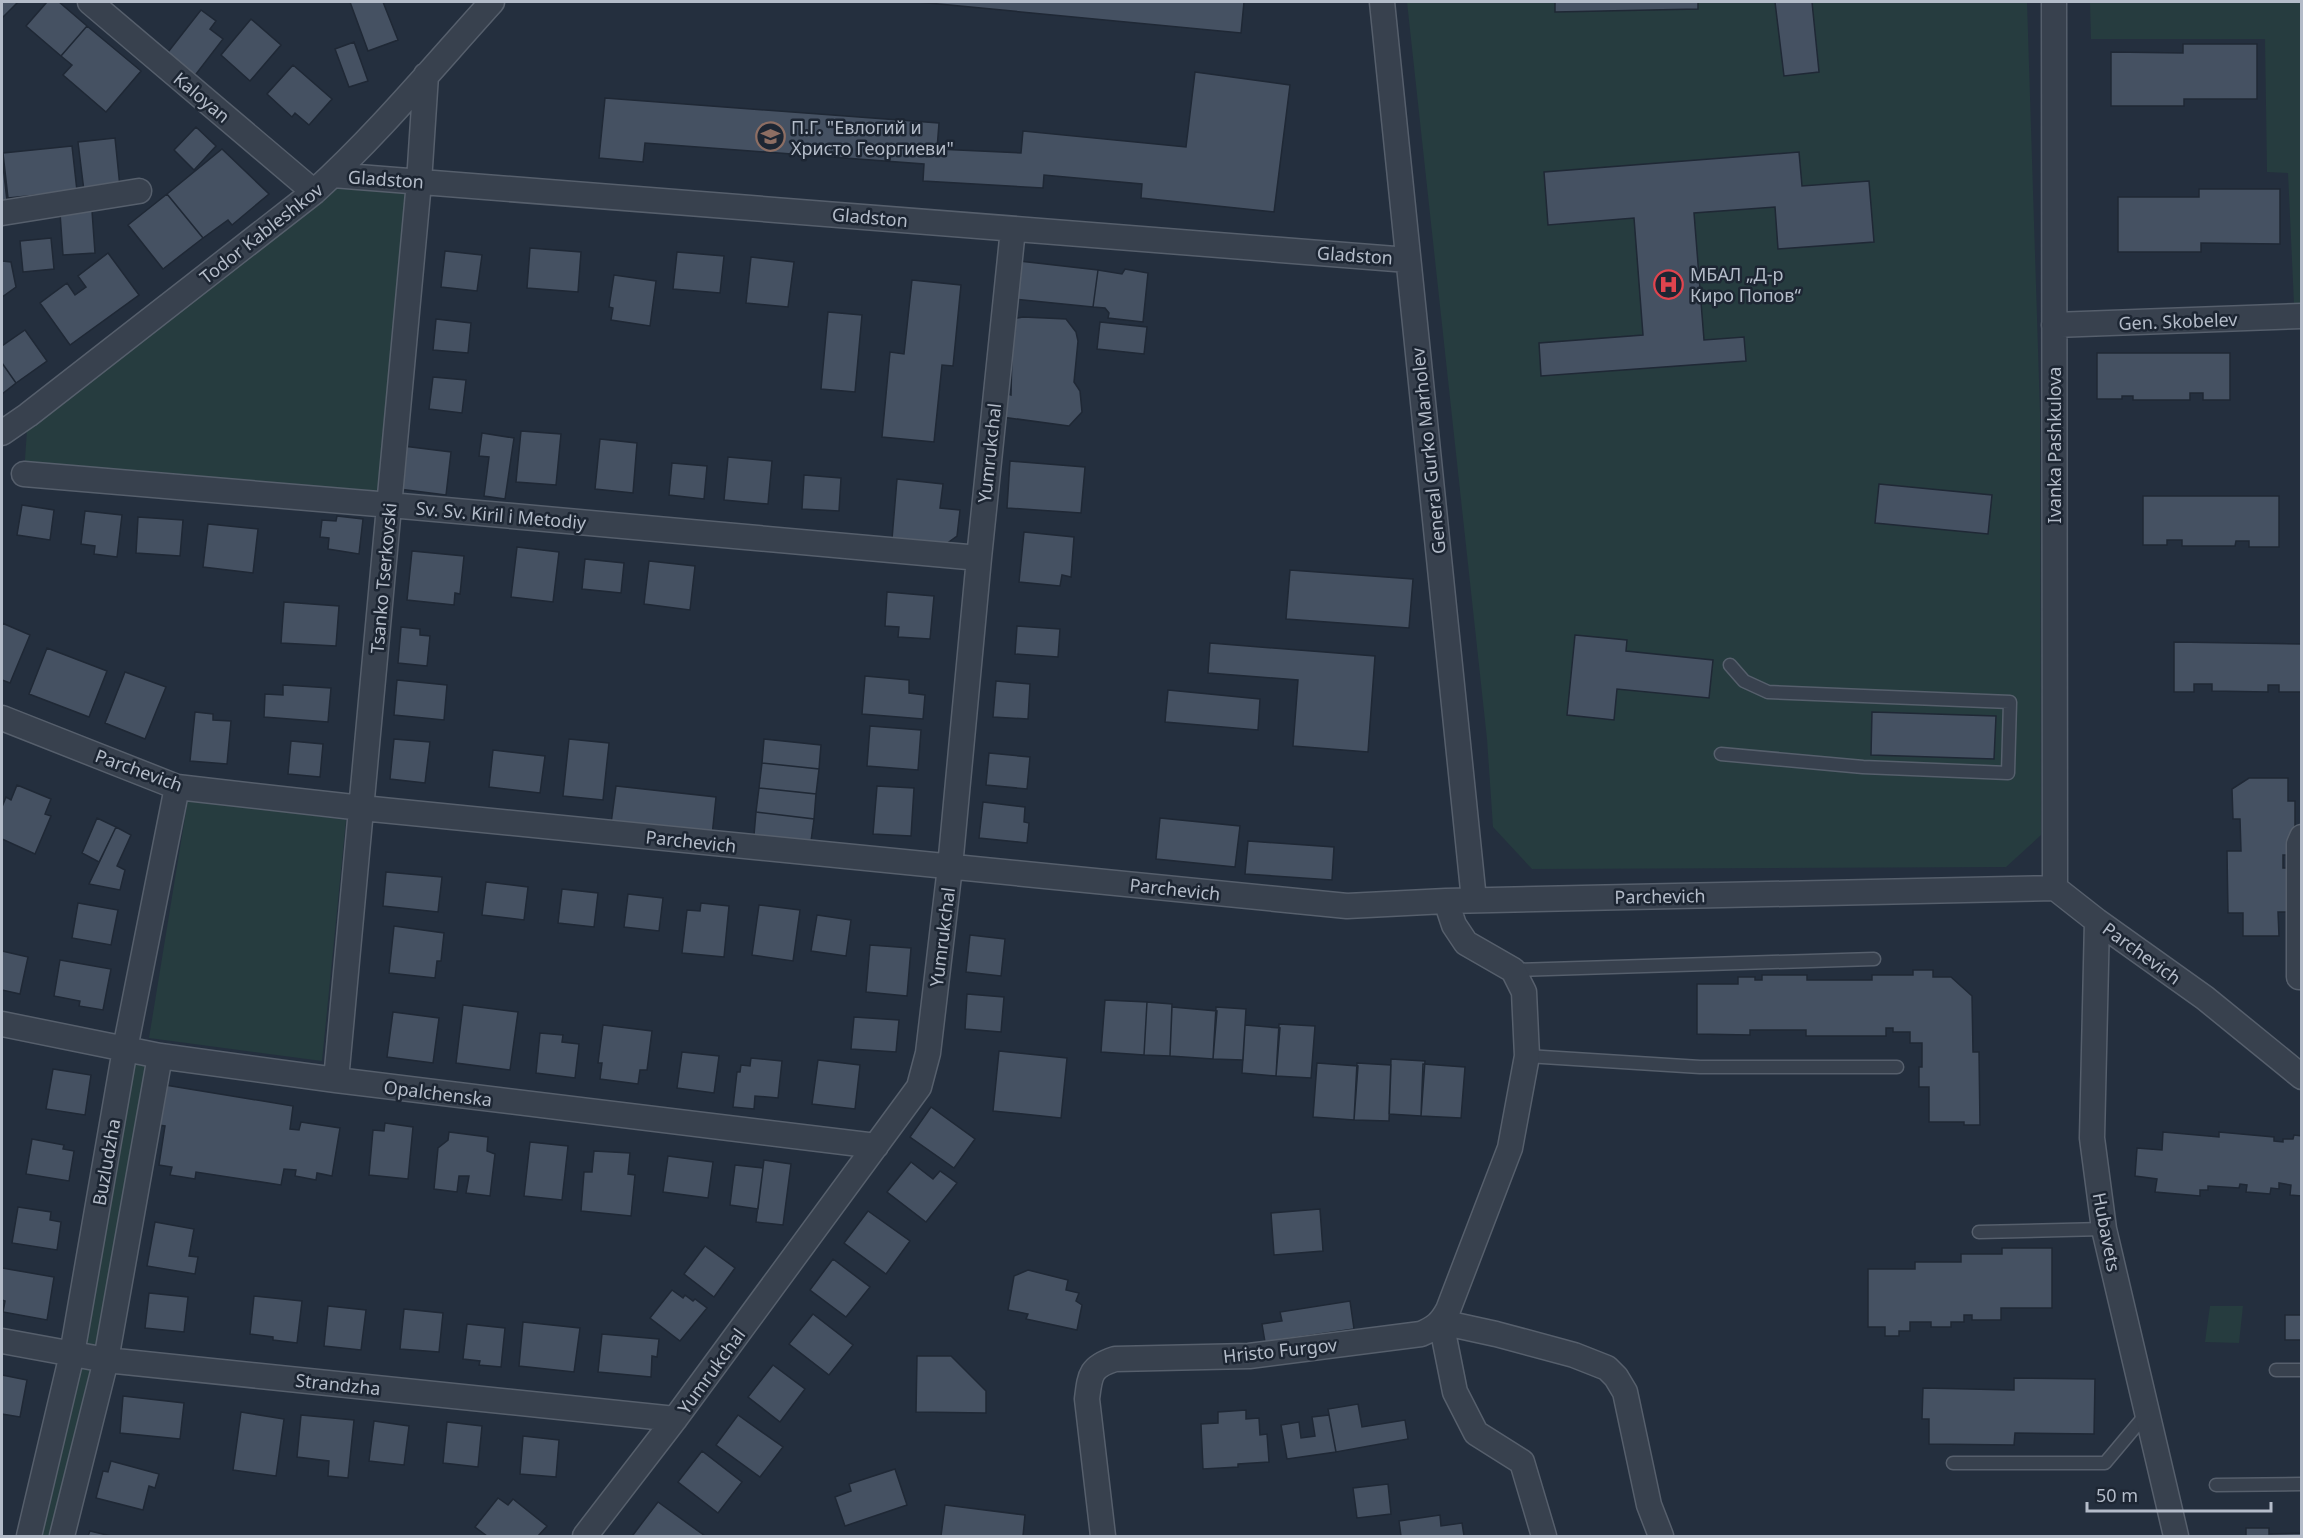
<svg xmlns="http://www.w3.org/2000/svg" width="2303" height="1538" viewBox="0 0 2303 1538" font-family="'Noto Sans',sans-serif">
  <rect width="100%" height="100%" fill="#242f3e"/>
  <path fill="#263c3f" d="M1407,2H2027L2040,412L2041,835L2006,867L1532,869L1493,827L1487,739Z
    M2090,2H2301V304H2294L2288,173L2267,172L2265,39H2091Z
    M333,175L419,182L390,505L24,474L28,415Z
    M188,799L346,820L322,1061L149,1038Z
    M125,1049L160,1056L62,1536H29Z
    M2210,1306H2243L2239,1343L2205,1342Z"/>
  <path fill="#455162" stroke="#1f2835" stroke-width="1.5" d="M2,2H18L2,18Z
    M47,2H59L87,26L61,56L26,26Z
    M350,2H383L398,40L368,51Z
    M918,2H1244L1241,33Z
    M1555,2H1698V9L1555,12Z
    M1775,2H1812L1819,72L1784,76Z
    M201,10L216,21L210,29L223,39L193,78L165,56Z
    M251,19L281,45L250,81L221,55Z
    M87,26L141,71L106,112L63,75L72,65L61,56Z
    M354,42L368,81L349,87L335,49Z
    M2183,44H2257V99H2184V106H2111V52L2183,53Z
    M293,65L332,99L309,125L295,113L292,117L267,94Z
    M1195,72L1290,85L1274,212L1141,198L1142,184L1044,175L1043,188L923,181L924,164L645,143L643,162L599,158L605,98L939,123L937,149L1021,153L1023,131L1186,147Z
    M196,127L216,146L194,170L174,150Z
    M115,138L120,187L84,191L78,142Z
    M72,146L77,191L8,198L3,153Z
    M222,149L269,194L232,225L228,220L203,238L167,194Z
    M1799,152L1802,186L1869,181L1874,242L1778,249L1775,207L1694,213L1704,340L1744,337L1746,361L1541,376L1539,343L1643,335L1634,218L1548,225L1544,172Z
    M2,157L7,201H2Z
    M2199,189H2280V244L2201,243V252H2118V197H2199Z
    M167,194L203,238L163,269L128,225Z
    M92,211L95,253L63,255L60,213Z
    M51,238L54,269L23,272L20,241Z
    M530,248L581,252L578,292L527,288Z
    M445,251L482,255L477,291L441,287Z
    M677,252L724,256L720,293L673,289Z
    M108,253L139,295L70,345L40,303L67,283L75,295L86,287L78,276Z
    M751,257L794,262L788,307L746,303Z
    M2,261L11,262L16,287L2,297Z
    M1019,261L1098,270L1093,307L1014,299Z
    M1125,269L1148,273L1143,322L1108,318L1109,313L1105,308L1093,307L1098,270L1122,274Z
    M614,275L656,281L650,326L611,320L613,308L609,307Z
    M912,280L961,285L953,366L942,365L934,442L882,437L890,352L904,354Z
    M828,312L862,315L855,392L821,389Z
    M1023,317L1066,319L1076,332L1078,341L1074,382L1080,391L1082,412L1069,426L1002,417L1004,393L1011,395L1012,352L1006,351L1011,319Z
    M436,319L471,323L468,353L433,350Z
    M1100,322L1147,327L1144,354L1097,349Z
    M25,330L47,361L16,383L2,363V346Z
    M2097,353H2230V400H2203V393H2190V400H2133V396H2122V399H2097Z
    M2,363L16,383L2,394Z
    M433,377L466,380L462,413L429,409Z
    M521,431L561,434L556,485L516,482Z
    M482,433L514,438L505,499L484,496L489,457L479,456Z
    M600,439L637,443L633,493L595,489Z
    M403,446L451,452L446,495L399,489Z
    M728,457L772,461L768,504L724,500Z
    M1010,461L1085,467L1081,513L1007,508Z
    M672,463L707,466L704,499L669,495Z
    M804,475L841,478L839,511L802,509Z
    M897,479L943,484L940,508L960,510L957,536L946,544L892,539Z
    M1879,484L1992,495L1988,534L1875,523Z
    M2143,496H2279V547H2249V541H2236L2235,546H2182V540H2167V545H2143Z
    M22,505L54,510L50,540L17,535Z
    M85,511L122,515L117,557L94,554L95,546L81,544Z
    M337,516L363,519L359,554L328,549L329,538L320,537L322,520L336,521Z
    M138,517L183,520L180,556L136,553Z
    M208,524L258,529L253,573L203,567Z
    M1024,532L1074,537L1071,577L1062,575L1060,586L1019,582Z
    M517,547L559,552L553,602L511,597Z
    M412,551L464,556L460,594L455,593L454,605L407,600Z
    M585,559L624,563L621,593L582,589Z
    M649,561L695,566L690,610L644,604Z
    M1290,570L1413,579L1409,628L1286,619Z
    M887,592L934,596L930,639L898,637L899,627L885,626Z
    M284,602L339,606L336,646L281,643Z
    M2,623L30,635L10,683L2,680Z
    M1017,626L1060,629L1058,657L1015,654Z
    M401,627L420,629V635L430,636L427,666L398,663Z
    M1575,635L1627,640L1626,651L1713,660L1709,698L1617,689L1614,720L1567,715Z
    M2174,642L2302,644V692H2279V685H2268V692L2212,691V684H2194V692H2174Z
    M1210,643L1375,656L1368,752L1293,746L1298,680L1208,673Z
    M47,648L107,671L89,717L29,694Z
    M125,672L166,687L145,739L105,723Z
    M865,676L909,680V693L925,695L923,719L862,714Z
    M397,680L447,685L444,720L394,715Z
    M996,681L1030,684L1028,719L993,717Z
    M283,685L331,688L328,722L264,717L265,694L283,695Z
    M1168,690L1260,699L1258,730L1165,722Z
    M195,712L213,714V720L231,721L227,764L190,761Z
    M1872,712L1996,716L1994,759L1871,755Z
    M870,726L921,730L918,770L867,766Z
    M394,739L430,742L425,783L390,779Z
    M569,739L609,743L603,800L563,796Z
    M764,739L821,745L819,769L762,763Z
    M291,741L323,744L320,777L288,774Z
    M493,750L545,756L540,793L489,787Z
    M989,753L1030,757L1027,789L986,785Z
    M762,763L819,769L816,794L759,788Z
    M2249,778H2288V801H2295V855H2283V868H2288V912H2278L2279,936H2243V913H2228L2227,851H2241L2240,819H2233L2232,789Z
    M17,785L51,799L45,814L51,816L35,854L2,839V807L6,797L11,800Z
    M616,786L716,797L712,836L611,824Z
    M877,786L914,788L911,836L873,834Z
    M759,788L816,794L814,819L756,812Z
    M983,802L1025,807L1024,822L1029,823L1027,843L979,838Z
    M756,812L814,819L811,841L754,835Z
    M97,818L116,827L99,862L82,853Z
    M1160,818L1240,826L1235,867L1156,859Z
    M116,827L131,835L117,866L125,870L120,890L89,884Z
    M1248,841L1334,847L1332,880L1245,874Z
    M386,872L442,877L438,912L383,906Z
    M486,882L528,887L524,920L482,915Z
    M562,889L598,893L594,927L558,923Z
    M628,894L663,898L659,931L624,927Z
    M78,903L118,910L111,945L72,938Z
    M701,903L729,906L724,957L682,953L687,910L700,911Z
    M759,905L800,910L793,961L752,955Z
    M817,915L851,920L846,956L811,951Z
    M394,926L444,933L441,961H437L435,978L389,973Z
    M970,935L1005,939L1001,976L966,972Z
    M870,945L911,948L907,996L866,992Z
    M2,951L28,957L20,994L2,990Z
    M60,960L111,969L103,1010L79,1006L80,1001L54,996Z
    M1913,970H1933V977H1951L1972,996L1973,1052H1979L1980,1125H1964V1122H1929V1087H1919V1067H1922V1043H1910V1032H1893V1028H1886V1036H1806V1030H1750V1035L1697,1034V984H1738V977H1755V980H1762V975H1807V980H1872V975H1913Z
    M967,994L1004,997L1001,1032L965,1029Z
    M1105,1000L1147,1002L1144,1055L1101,1052Z
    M1147,1002L1172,1004L1170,1056L1144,1055Z
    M463,1005L518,1012L510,1070L456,1063Z
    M1172,1007L1217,1011L1213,1059L1170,1056Z
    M1216,1007L1246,1009L1243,1060L1213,1059Z
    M393,1012L439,1018L433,1063L387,1057Z
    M854,1017L899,1020L896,1052L851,1049Z
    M1279,1024L1315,1026L1311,1078L1276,1076Z
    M603,1025L652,1031L647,1070H640L638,1084L600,1079L602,1063H598Z
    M1245,1025L1280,1028L1276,1076L1242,1073Z
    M540,1033L563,1035L562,1042L579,1044L575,1078L536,1073Z
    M999,1051L1067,1058L1061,1118L993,1111Z
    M682,1052L719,1056L714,1093L677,1088Z
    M751,1058L782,1061L778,1098L755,1096L754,1109L733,1107L737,1072H740L741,1065L750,1066Z
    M1391,1059L1425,1061L1421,1116L1389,1114Z
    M818,1060L860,1065L855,1109L812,1104Z
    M1317,1063L1358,1066L1354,1120L1313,1117Z
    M1357,1063L1391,1065L1389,1121L1354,1120Z
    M1423,1064L1465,1067L1461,1118L1421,1116Z
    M53,1069L91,1075L85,1115L46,1109Z
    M165,1085L293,1106L290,1129L299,1130L301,1122L340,1128L332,1176L317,1173L316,1180L295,1176L296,1170L284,1169L281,1185L196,1172L195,1179L170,1175L172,1167L159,1165L165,1126L158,1125Z
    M931,1107L975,1139L954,1168L910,1137Z
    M385,1123L413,1127L408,1179L369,1175L373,1130L384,1131Z
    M449,1132L488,1137L487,1151L495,1154L490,1196L466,1193L469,1176H459L457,1192L434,1189L438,1148L448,1140Z
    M2163,1132L2219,1137V1132L2274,1137V1141L2283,1142V1139H2293L2294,1135L2302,1136V1196L2290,1195L2291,1185L2279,1183V1189L2271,1188L2270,1194L2246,1192L2247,1185L2240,1184L2239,1188L2208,1186V1190H2200V1196L2155,1192L2157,1179L2135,1176L2137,1148L2162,1150Z
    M32,1139L64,1145L63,1149L74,1151L69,1181L26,1174Z
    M530,1142L568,1146L562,1200L524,1196Z
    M594,1151L630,1153L628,1174L635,1175L631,1216L581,1211L584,1172H592Z
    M668,1156L713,1162L708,1198L663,1192Z
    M764,1160L791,1164L783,1225L756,1222Z
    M911,1162L933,1179L940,1171L957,1183L926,1222L887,1192Z
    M735,1165L763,1168L758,1209L730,1205Z
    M18,1207L51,1212L50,1220L61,1222L57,1250L12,1243Z
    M1320,1209L1323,1251L1274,1255L1271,1213Z
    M868,1211L910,1241L886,1274L844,1243Z
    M155,1222L194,1229L189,1256L198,1257L195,1274L147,1266Z
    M705,1246L735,1268L714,1297L684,1274Z
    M2002,1248H2052V1308H2001V1320H1972V1315H1964V1322H1951V1327H1931V1322H1910V1331H1899V1336H1885V1327H1868V1269H1915V1262H1961V1254H2002Z
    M833,1259L870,1287L846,1317L810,1290Z
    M2,1268L54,1277L47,1320L3,1312L5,1301L2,1300Z
    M1028,1270L1068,1280L1066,1290L1079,1293L1076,1301L1082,1305L1077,1330L1026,1319L1028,1314L1008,1310L1014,1276Z
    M672,1290L683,1298L685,1295L693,1301L695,1299L707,1308L680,1341L650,1318Z
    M149,1293L188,1297L184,1332L145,1328Z
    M254,1296L302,1301L297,1343L273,1340V1337L250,1334Z
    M1350,1301L1354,1329L1265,1342L1262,1324L1282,1321L1280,1312Z
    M328,1306L366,1310L361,1350L324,1346Z
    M404,1309L443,1313L439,1352L400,1349Z
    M813,1314L853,1345L829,1375L789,1344Z
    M2285,1315H2302V1349L2301,1340H2285Z
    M523,1322L580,1328L574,1372L519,1366Z
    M467,1324L505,1328L501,1367L479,1365L480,1361L463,1359Z
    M602,1334L659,1339L657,1357L652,1356L651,1377L598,1372Z
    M917,1356H951L986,1391V1413L916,1412Z
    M773,1365L805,1389L780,1422L748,1397Z
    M2,1375L27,1380L20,1417L2,1414Z
    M2014,1378L2095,1379L2094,1434L2015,1433L2014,1445L1929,1444V1419H1922L1923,1388L2014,1390Z
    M123,1396L184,1403L180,1439L120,1433Z
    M1358,1404L1362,1427L1405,1420L1408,1439L1336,1452L1328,1409Z
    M1246,1410V1419L1259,1418L1260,1435L1267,1434L1269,1462L1238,1464V1467L1203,1469L1201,1424L1218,1423V1412Z
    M241,1412L284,1419L276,1476L233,1470Z
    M301,1415L354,1420L348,1478L328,1476L329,1461L297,1457Z
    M738,1415L783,1447L760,1477L716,1445Z
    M1329,1415L1336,1452L1287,1459L1281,1425L1299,1422L1301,1438L1315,1436L1312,1417Z
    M374,1421L409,1426L404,1465L369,1461Z
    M447,1422L482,1426L478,1467L443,1463Z
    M523,1436L559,1440L556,1477L520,1474Z
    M702,1451L742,1482L718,1513L678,1482Z
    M111,1461L159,1474L155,1488L149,1486L143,1510L96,1498L103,1471L108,1472Z
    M895,1469L907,1505L845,1526L835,1497L851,1491L849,1484Z
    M1388,1484L1391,1514L1357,1518L1353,1488Z
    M498,1498L508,1505L513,1499L547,1526L538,1536H487L475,1527Z
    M658,1502L705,1536H636L633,1535Z
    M945,1505L1025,1515L1023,1536H941Z
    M1440,1515L1441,1526L1462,1523L1464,1536H1401L1399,1521Z
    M2246,1528H2269V1534L2302,1533V1536H2246Z
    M90,1531L111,1536H88Z"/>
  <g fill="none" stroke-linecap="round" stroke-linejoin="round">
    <defs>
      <path id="lane" d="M1721,754L1863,767L2008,773L2010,702L1768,692L1744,681L1730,665
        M1513,970L1874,959
        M1527,1056L1700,1067H1897
        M1979,1232L2104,1229
        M2276,1370H2302
        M1953,1463H2105L2147,1413
        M2216,1485L2302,1484"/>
      <path id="street" d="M90,2L314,192
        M1382,2L1474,900
        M2054,2L2055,888
        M333,175L1408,260
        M2,213L139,191
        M2054,325L2302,316
        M2,433L28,415L314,192C378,134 434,66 492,2
        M24,474L390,505L979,558
        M2,718L177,787L362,808L1347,906L1446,901L2055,888L2097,921L2205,998L2302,1077
        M2097,921L2092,1138L2104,1229L2176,1536
        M2299,977V844L2302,837
        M2,1024L160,1056L336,1080L876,1146
        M336,1080L419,182L426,75
        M1441,1322L1496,1334L1574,1355L1607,1368L1616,1377L1625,1392L1649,1505L1661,1536
        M1441,1322L1455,1392L1476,1433L1522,1462L1544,1536
        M2,1341L106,1360L675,1419
        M29,1536L72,1354L125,1049L177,787
        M62,1536L106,1360L160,1056
        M585,1536L675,1419L919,1087L928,1053L950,867L979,558L1013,229
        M1103,1536L1087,1399C1090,1375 1090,1367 1115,1359L1249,1356L1421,1334C1435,1328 1441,1323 1448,1310L1510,1148L1527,1056L1524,992L1513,970L1466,943L1454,925L1446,901"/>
    </defs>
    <use href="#lane" stroke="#565f6c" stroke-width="15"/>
    <use href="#street" stroke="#565f6c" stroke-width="27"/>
    <use href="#lane" stroke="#38414e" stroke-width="12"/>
    <use href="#street" stroke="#38414e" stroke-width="24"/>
  </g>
  <defs>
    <symbol id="school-ring" viewBox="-11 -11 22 22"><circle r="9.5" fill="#1d2633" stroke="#8d6e63" stroke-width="1.5"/><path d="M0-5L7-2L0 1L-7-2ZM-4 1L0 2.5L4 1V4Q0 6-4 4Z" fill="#8d6e63"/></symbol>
    <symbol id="hospital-ring" viewBox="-11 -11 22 22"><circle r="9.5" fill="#1d2633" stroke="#e0444e" stroke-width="1.5"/><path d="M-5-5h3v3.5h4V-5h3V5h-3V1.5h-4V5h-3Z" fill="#e0444e"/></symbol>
  </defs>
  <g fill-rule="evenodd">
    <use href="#school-ring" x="754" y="120" width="33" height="33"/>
    <use href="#hospital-ring" x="1652" y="268" width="33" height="33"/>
  </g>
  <g text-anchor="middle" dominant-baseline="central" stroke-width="5" stroke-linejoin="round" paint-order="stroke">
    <g font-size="18" fill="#b4bcc9" stroke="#1d2633">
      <text transform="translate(202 97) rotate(40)">Kaloyan</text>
      <text transform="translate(386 179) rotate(4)">Gladston</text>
      <text transform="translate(870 217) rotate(5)">Gladston</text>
      <text transform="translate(261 233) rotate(-38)">Todor Kableshkov</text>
      <text transform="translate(1355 255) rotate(4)">Gladston</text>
      <text transform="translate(2178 321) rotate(-2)">Gen. Skobelev</text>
      <text transform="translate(2054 445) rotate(-90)">Ivanka Pashkulova</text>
      <text transform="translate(1428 451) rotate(-96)">General Gurko Marholev</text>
      <text transform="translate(989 453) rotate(-84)">Yumrukchal</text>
      <text transform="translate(501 515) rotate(5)">Sv. Sv. Kiril i Metodiy</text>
      <text transform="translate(383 578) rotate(-85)">Tsanko Tserkovski</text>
      <text transform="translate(139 770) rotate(20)">Parchevich</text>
      <text transform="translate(691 841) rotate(6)">Parchevich</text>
      <text transform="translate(1175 889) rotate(6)">Parchevich</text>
      <text transform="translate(1660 896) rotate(-1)">Parchevich</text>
      <text transform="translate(942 937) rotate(-83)">Yumrukchal</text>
      <text transform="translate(2142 953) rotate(36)">Parchevich</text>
      <text transform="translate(438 1093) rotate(7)">Opalchenska</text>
      <text transform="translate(106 1162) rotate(-80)">Buzludzha</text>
      <text transform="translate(2107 1232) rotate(79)">Hubavets</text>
      <text transform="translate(1280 1350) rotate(-6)">Hristo Furgov</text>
      <text transform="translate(711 1371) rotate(-54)">Yumrukchal</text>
      <text transform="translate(338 1384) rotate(6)">Strandzha</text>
    </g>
    <g font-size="18" fill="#b4bcc9" stroke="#1d2633" text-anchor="start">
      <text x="791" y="127">П.Г. "Евлогий и<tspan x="791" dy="21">Христо Георгиеви"</tspan></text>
      <text x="1690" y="274">МБАЛ „Д-р<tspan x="1690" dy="21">Киро Попов“</tspan></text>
    </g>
  </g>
  <rect width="2303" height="1538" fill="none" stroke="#b4bcc9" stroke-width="6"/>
  <path d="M2087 1502v9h184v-9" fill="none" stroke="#b4bcc9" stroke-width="3"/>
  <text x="2096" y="1502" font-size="18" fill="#b4bcc9" stroke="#1d2633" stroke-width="4.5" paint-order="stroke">50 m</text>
</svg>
